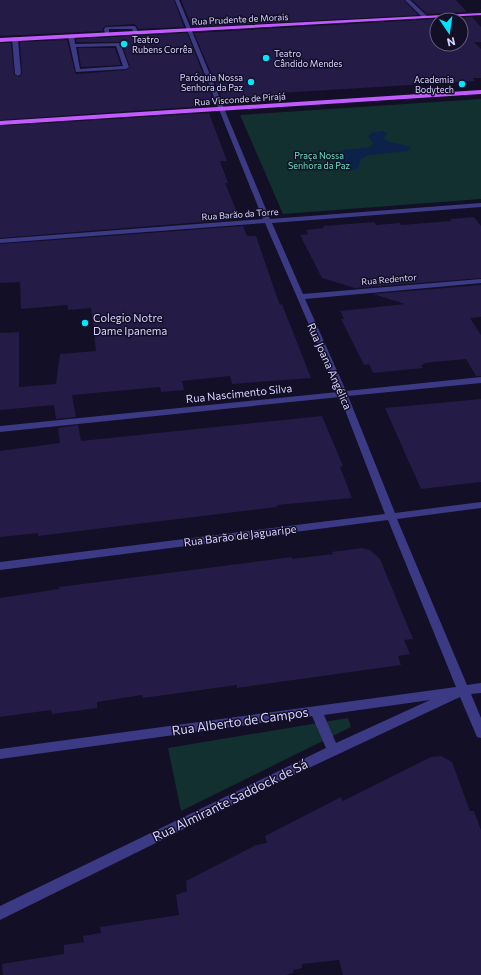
<svg xmlns="http://www.w3.org/2000/svg" width="481" height="975" viewBox="0 0 481 975" font-family="Commissioner,sans-serif">
  <rect width="100%" height="100%" fill="#130f26"/>
  <path fill="#12302f" d="M481,99V199L283,214L240,115Z
    M348,718L351,727L181,811L168,748Z"/>
  <path fill="#0c2248" d="M383,131L387,133L384,138C391,146 403,142 411,148L408,151L369,155L361,159L358,169C347,172 335,166 335,154L344,150L371,147L373,142L368,137L369,135L372,133Z"/>
  <path fill="#241b47" fill-rule="evenodd" d="M0,0H174L184,27L138,29L137,26L134,24L106,26L103,28V31L0,36Z
    M181,0H404L418,15L192,27Z
    M412,0H456L467,12L427,14Z
    M472,17L481,27V42H474L481,49V78H473L475,81L280,93L283,97L223,101L194,33ZM437,20H461V44H437Z
    M187,33L214,102H204L206,106L0,120V43H11L14,74L19,77L22,74L20,42L67,40L75,72L76,74L126,70L130,67L121,42H76V39Z
    M78,48H115L121,65L81,67Z
    M209,113L227,161H220L228,183H225L240,219L0,238V126Z
    M474,217L481,226V278L355,288L322,278L300,235L308,234L306,230L324,228L323,226L374,222L376,225L400,223L401,225L451,221L450,219Z
    M243,226L247,236H256L278,300L280,305L282,304L311,378L232,384L230,376L182,381L184,390L161,392L160,387L72,395L76,417L56,419L54,405L0,410V333L19,332V387L56,384L60,354L96,351L91,308L68,310L67,305L21,309L20,282L0,283V244Z
    M481,285V317L470,318L481,335V376H476L466,359L424,363L425,364L421,365L423,368L373,373L369,364L364,365L341,319H344L340,311L405,304L373,294Z
    M481,399V482L421,489L385,408Z
    M322,416L343,466L340,467L352,498L277,505V507L38,536V533L0,537V451L60,443L58,428L78,425L81,441Z
    M362,548L370,550L380,559L413,639L404,640L410,654L398,656L401,665L237,688V685L143,698L142,695L97,702V708L52,714L51,710L0,717V598L59,589V587L292,557V559L333,554L332,552Z
    M441,756L452,762L470,811H474L481,830V975H343L339,960L302,964V968L293,970V973L284,975H3L2,964L64,954V945L84,942L83,936L101,933L100,927L179,915L176,895L187,891L186,881L256,845L267,843L265,836L341,797L343,801L431,757Z"/>
  <g fill="none" stroke-linecap="round" stroke-linejoin="round">
    <path fill="#3d3a85" fill-rule="evenodd" d="M175,0H179L270,219L481,203V207L272,223L303,294L481,279V283L305,299L346,391L481,377V383L348,396L395,513L481,502V508L397,519L467,685L481,683V693L471,694L481,718V738L477,737L460,697L279,782L0,920V906L326,748L312,716L0,759V749L456,687L388,520L0,570V562L385,514L340,397L0,432V426L338,392L265,223L0,243V239L263,219ZM430,700L336,743L324,715Z
      M405,0H410L427,16V18H423Z
      M134,26L136,27L138,34H134L132,29H109V35L105,34L104,29L106,27Z
      M71,34L74,36L75,44L120,43L129,67L126,69L76,72L68,36ZM116,46L123,66L80,69L76,47Z
      M15,37L18,39L21,74L18,76L15,74L12,39Z"/>
    <path fill="#c25bff" fill-rule="evenodd" d="M481,13V15L0,42V38Z
      M481,90V94L0,125V121Z"/>
  </g>
  <g fill="#00e5ff" stroke="#130f26" stroke-width="1.5">
    <circle cx="124" cy="44" r="4"/>
    <circle cx="266" cy="58" r="4"/>
    <circle cx="251" cy="82" r="4"/>
    <circle cx="462" cy="84" r="4"/>
    <circle cx="85" cy="323" r="4"/>
  </g>
  <g text-anchor="middle" dominant-baseline="central" stroke-width="3" stroke-linejoin="round" paint-order="stroke">
    <g font-size="9" fill="#d9d4ff" stroke="#130f26">
      <text transform="translate(240 19) rotate(-3)">Rua Prudente de Morais</text>
      <text transform="translate(240 99) rotate(-4)">Rua Visconde de Pirajá</text>
      <text transform="translate(240 214) rotate(-4)">Rua Barão da Torre</text>
      <text transform="translate(389 279) rotate(-5)">Rua Redentor</text>
    </g>
    <g font-size="9" fill="#d9d4ff" stroke="#130f26" text-anchor="start">
      <text x="132" y="39">Teatro<tspan x="132" dy="10">Rubens Corrêa</tspan></text>
      <text x="274" y="53">Teatro<tspan x="274" dy="10">Cândido Mendes</tspan></text>
      <text x="243" y="77" text-anchor="end">Paróquia Nossa<tspan x="243" dy="10">Senhora da Paz</tspan></text>
      <text x="454" y="79" text-anchor="end">Academia<tspan x="454" dy="10">Bodytech</tspan></text>
    </g>
    <g font-size="9" fill="#5fe0c0" stroke="#130f26">
      <text x="319" y="155">Praça Nossa<tspan x="319" dy="10">Senhora da Paz</tspan></text>
    </g>
    <g font-size="11" fill="#d9d4ff" stroke="#130f26" text-anchor="start">
      <text x="93" y="317">Colegio Notre<tspan x="93" dy="13">Dame Ipanema</tspan></text>
    </g>
    <g font-size="11" fill="#d9d4ff" stroke="#130f26">
      <text transform="translate(330 366) rotate(66)">Rua Joana Angélica</text>
      <text transform="translate(239 393) rotate(-6)">Rua Nascimento Silva</text>
      <text transform="translate(240 535) rotate(-7)">Rua Barão de Jaguaripe</text>
    </g>
    <g font-size="13" fill="#d9d4ff" stroke="#130f26">
      <text transform="translate(240 721) rotate(-8)">Rua Alberto de Campos</text>
      <text transform="translate(230 800) rotate(-26)">Rua Almirante Saddock de Sá</text>
    </g>
  </g>
  <g transform="translate(449 32) rotate(167)"><circle r="19" fill="#130f26" stroke="#625e7d"/>
  <path d="M0-3L7 15L0 10L-7 15Z" fill="#00e5ff"/>
  <text y="-6" font-size="11" font-weight="bold" text-anchor="middle" fill="#d9d4ff">N</text>
  </g>
</svg>
